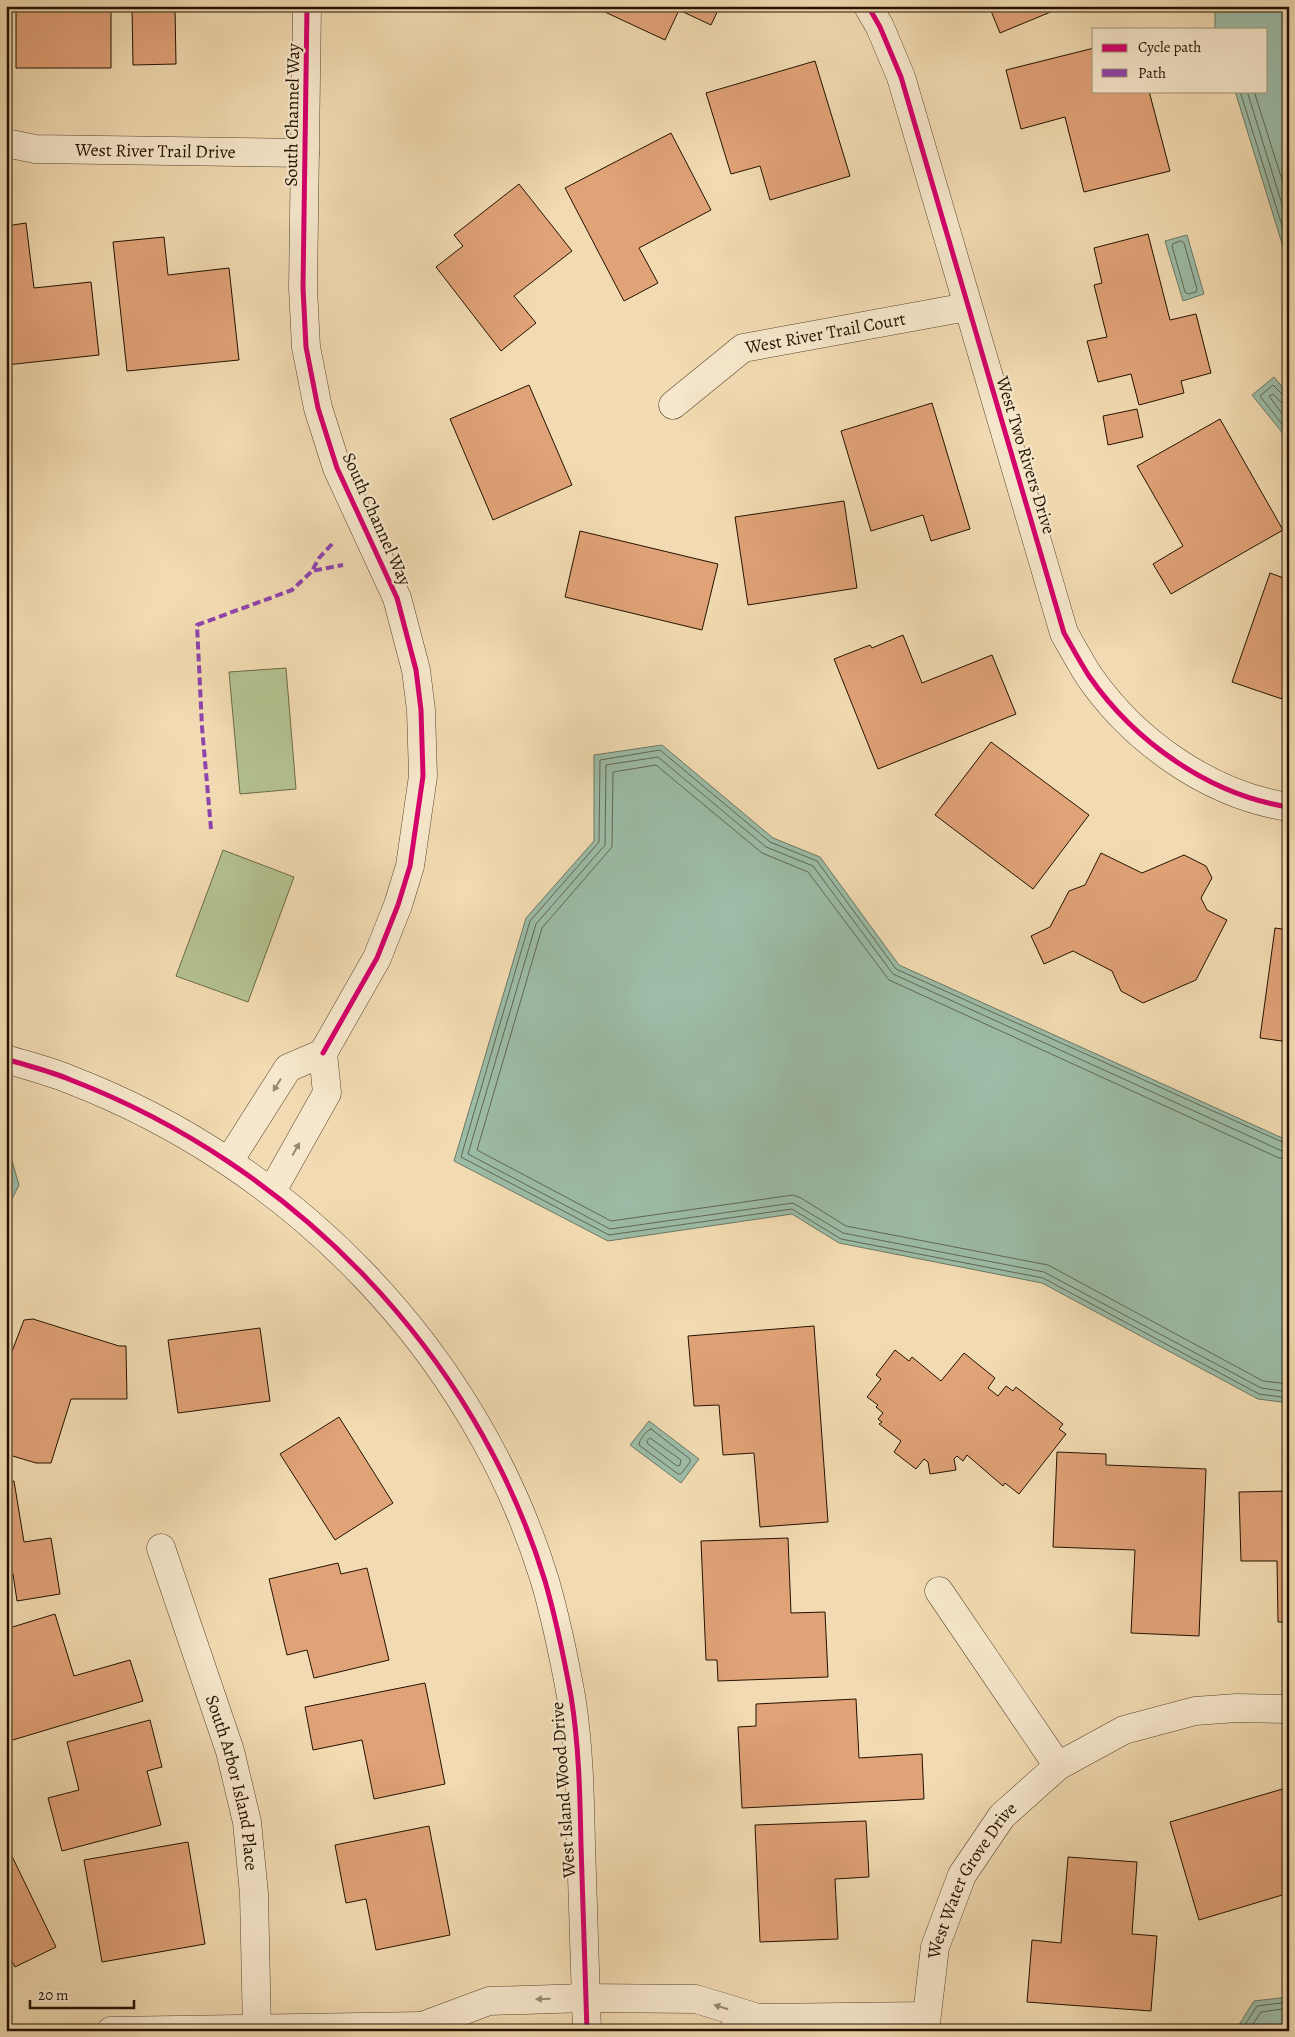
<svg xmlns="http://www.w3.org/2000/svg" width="1295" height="2037" viewBox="0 0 1295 2037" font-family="Alegreya,serif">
  <rect width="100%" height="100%" fill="#f2dbb2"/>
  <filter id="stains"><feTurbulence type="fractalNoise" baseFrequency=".004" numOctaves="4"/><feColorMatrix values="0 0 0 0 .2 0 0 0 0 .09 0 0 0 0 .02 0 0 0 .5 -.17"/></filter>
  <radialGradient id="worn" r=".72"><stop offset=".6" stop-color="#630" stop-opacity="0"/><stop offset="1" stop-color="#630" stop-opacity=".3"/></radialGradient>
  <path fill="#b4c190" stroke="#6c6a48" d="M286,668L296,789L240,794L229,672Z
    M223,850L294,877L248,1002L176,976Z"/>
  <path fill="#9cbca7" stroke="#6c7864" d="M1215,6H1289V259L1284,250L1235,91H1266V29H1215Z
    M1187,235L1204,294L1183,301L1165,241Z
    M1274,377L1289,395V441L1252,395Z
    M662,745L773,838L820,857L899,965L1289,1141V1403L1258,1399L1042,1283L839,1243L792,1214L608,1241L454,1161L526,918L594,841V755Z
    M6,1140L19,1185L6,1211Z
    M649,1421L699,1459L681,1483L630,1445Z
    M1289,1997V2031H1235L1254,2001Z"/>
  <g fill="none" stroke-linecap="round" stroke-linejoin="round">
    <path stroke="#606754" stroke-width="1" d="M1240,91L1289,248
      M1247,91L1289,227
      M1254,91L1289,202
      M1181,241L1184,243L1197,289L1196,292L1188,294L1185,292L1172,246L1173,244Z
      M1289,398L1284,396L1273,385L1260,396L1289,433
      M1289,404L1281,402L1273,394L1269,396L1289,423
      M1289,1145L896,969L817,861L770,842L660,750L600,760L599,842L530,921L461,1157L609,1235L792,1209L841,1239L1043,1278L1259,1394L1289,1398
      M1289,1152L1282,1151L893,974L813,866L766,847L658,757L606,765L605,845L536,924L468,1154L610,1229L793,1203L843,1233L1044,1272L1261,1388L1289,1392
      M1289,1159L1279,1158L889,980L808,872L762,853L656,765L613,772L612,847L542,928L477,1150L611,1221L793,1195L801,1198L846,1226L1048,1265L1263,1381L1289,1384
      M651,1429L690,1459V1462L681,1474H678L639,1445C639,1440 646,1431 651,1429Z
      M650,1438L681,1460L680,1465L677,1466L648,1444L647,1441Z
      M1241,2031L1257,2006L1289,2002
      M1248,2031L1261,2012L1289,2008"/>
  </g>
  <path fill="#e0a277" stroke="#231200" d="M16,6H111V68H16Z
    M132,6H241V7L175,8L176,64L133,65Z
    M421,6H524V7L421,10Z
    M592,6H720L711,25L679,10L665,40Z
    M989,6H1065L1000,33Z
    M1094,48V91H1149L1170,171L1084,192L1065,117L1021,129L1006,70Z
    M815,61L850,176L770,200L760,166L731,174L706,93Z
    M671,133L711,210L639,248L658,283L624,301L565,188Z
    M519,184L572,251L514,296L536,323L501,351L436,267L463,246L454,235Z
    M26,223L34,288L91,282L99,355L6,365V226Z
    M1148,234L1170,320L1196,314L1211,373L1181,381L1184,393L1139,405L1131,374L1098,382L1087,341L1107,337L1094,285L1102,283L1094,248Z
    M164,237L168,275L229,268L239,360L127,371L113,242Z
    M529,385L572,485L493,520L450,419Z
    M932,403L970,529L931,541L923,515L871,531L841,431Z
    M1137,409L1143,437L1108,445L1103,416Z
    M1220,419L1283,530L1171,594L1153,564L1183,546L1137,466Z
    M844,501L857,588L748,605L735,517Z
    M580,531L718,564L702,630L565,597Z
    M1270,573L1289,580V693L1285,692L1282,699L1232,682Z
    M903,635L922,683L992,655L1016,714L878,769L834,659L870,645L872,648Z
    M991,742L1089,815L1033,889L935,815Z
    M1101,853L1142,873L1184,855L1206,866L1212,878L1201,898L1207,910L1227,920L1196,980L1143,1003L1121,991L1112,971L1073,951L1044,964L1031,936L1050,927L1069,891L1085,885Z
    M1275,928L1289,930V1042L1260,1038Z
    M33,1319L119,1346H126L127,1399H71L51,1463H36L6,1454V1367L24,1320Z
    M814,1326L828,1522L760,1527L754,1453L723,1455L719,1405L694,1406L688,1336Z
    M260,1328L270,1401L178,1413L168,1340Z
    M895,1350L909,1361L912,1357L941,1381L964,1353L995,1378L988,1388L998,1396L1006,1386L1013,1391L1016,1387L1063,1424L1059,1429L1066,1434L1019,1494L1005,1483L1003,1486L967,1455L963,1461L957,1456L954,1459L956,1470L930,1474L928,1462L924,1459L916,1469L894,1452L901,1441L879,1424L882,1422L878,1419L883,1413L876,1407L878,1405L867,1397L881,1379L876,1375Z
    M339,1417L393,1503L335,1540L280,1454Z
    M1057,1452L1106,1454V1465L1206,1469L1199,1636L1131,1633L1135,1550L1053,1547Z
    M14,1481L24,1542L51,1538L60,1594L17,1601L13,1574L6,1575V1482Z
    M1289,1491V1622H1278L1277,1561H1241L1239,1492Z
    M788,1538L791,1613L825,1612L828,1677L718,1681L717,1660H706L701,1541Z
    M338,1563L341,1574L367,1568L389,1660L314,1678L307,1650L287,1655L269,1579Z
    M55,1614L74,1676L130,1660L143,1701L6,1742V1629Z
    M425,1683L445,1784L374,1799L362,1740L313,1750L305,1707Z
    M856,1699L859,1758L922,1754L924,1799L742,1808L738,1727L756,1726V1704Z
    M150,1720L162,1767L147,1771L161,1825L62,1851L48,1798L79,1790L67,1742Z
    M1286,1788L1289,1799V1866L1285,1867L1289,1880V1893L1199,1920L1170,1822Z
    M866,1821L869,1877L835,1879L838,1939L760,1942L755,1825Z
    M429,1826L450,1935L376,1950L366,1899L346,1903L335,1845Z
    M188,1842L205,1944L102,1962L84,1860Z
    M6,1844L56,1947L15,1967L6,1950Z
    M1068,1857L1137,1862L1132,1934L1157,1936L1151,2011L1027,2002L1032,1940L1061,1943Z"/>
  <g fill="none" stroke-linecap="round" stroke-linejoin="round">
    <defs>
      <g id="minor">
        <path d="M307,6L303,288L306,347L318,408L337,468L397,598L416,670L421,710L423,776L410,866L398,905L377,958L323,1053"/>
        <path d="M868,6L880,27L901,77L1064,633C1072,647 1080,662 1089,676C1134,741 1209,795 1289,807"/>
        <path id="s1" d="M6,143L35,149L305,153"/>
        <path id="s2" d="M673,405L743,348L967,307"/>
        <path d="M6,1059C28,1066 50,1071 71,1080C294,1166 475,1352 545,1581C556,1619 564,1658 571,1696C579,1745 580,1795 581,1845C583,1907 585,1969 587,2031"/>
        <path d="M229,1161L288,1068L323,1053L327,1093L272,1191"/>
        <path id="s3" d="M161,1548L230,1751L247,1822L254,1894L257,2031"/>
        <path d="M939,1591L1058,1766"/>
        <path d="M758,2018L926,2016"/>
        <path d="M422,2026L489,2001L586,1998L696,1999L758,2018L733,2031"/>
        <path d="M111,2031L422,2026L436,2031"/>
        <path id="s4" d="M925,2031L935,1947L962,1875L1002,1816L1058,1766L1124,1730L1195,1711L1237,1708L1289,1709"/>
      </g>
    </defs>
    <use href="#minor" stroke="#57442c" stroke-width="29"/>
    <use href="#minor" stroke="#f7e8cd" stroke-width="28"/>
    <path stroke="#8e44ad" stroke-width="4" stroke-dasharray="8 4" stroke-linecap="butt" d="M332,544L319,558L312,571L343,565
      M211,829L202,727L197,625L292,590L312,571"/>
    <defs>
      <path id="cycleway" d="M307,6L303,288L306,347L318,408L337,468L397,598L416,670L421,710L423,776L410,866L398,905L377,958L323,1053
        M868,6L880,27L901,77L1064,633C1072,647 1080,662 1089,676C1134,741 1209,795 1289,807
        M6,1059C28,1066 50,1071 71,1080C294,1166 475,1352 545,1581C556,1619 564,1658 571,1696C579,1745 580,1795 581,1845C583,1907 585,1969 587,2031"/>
    </defs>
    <use href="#cycleway" stroke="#f7e8cd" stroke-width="8"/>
    <use href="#cycleway" stroke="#d6006c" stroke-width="5"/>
  </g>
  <defs><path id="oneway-solid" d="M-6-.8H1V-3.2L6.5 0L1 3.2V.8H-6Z" transform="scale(1.25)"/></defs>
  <g fill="#988871">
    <use href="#oneway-solid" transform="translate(277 1085) rotate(122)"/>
    <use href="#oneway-solid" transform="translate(296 1149) rotate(-61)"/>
    <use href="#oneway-solid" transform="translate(543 1999) rotate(178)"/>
    <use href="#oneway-solid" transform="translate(721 2007) rotate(-162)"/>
  </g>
  <g text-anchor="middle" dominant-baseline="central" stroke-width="4.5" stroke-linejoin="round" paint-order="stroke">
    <g font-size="18" fill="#231200" stroke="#f7e8cd">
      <text transform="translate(292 115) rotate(-89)">South Channel Way</text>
      <text stroke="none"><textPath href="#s1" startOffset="150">West River Trail Drive</textPath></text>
      <text stroke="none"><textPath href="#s2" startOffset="174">West River Trail Court</textPath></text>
      <text transform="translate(1026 455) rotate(73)">West Two Rivers Drive</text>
      <text transform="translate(377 519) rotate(66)">South Channel Way</text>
      <text stroke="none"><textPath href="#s3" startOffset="246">South Arbor Island Place</textPath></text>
      <text transform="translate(563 1790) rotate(-94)">West Island Wood Drive</text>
      <text stroke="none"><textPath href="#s4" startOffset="161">West Water Grove Drive</textPath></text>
    </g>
  </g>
  <rect width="1295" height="2037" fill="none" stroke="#f2dbb2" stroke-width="25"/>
  <rect x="8" y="8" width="1280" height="2022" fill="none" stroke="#231200" stroke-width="2.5"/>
  <rect x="12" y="12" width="1270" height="2012" fill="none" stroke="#231200"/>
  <rect x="1092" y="28" width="175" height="65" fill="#f7e8cd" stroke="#a2927b"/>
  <rect x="1102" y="44" width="25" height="8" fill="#d6006c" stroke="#a2927b"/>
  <text x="1138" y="52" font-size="15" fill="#231200">Cycle path</text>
  <rect x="1102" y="69" width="25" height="8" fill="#8e44ad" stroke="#a2927b"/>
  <text x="1138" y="78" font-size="15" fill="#231200">Path</text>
  <path d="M30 2000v8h104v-8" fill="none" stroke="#231200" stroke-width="2.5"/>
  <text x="38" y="2000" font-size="15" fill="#231200" stroke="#f7e8cd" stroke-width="4" paint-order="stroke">20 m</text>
  <rect width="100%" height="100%" filter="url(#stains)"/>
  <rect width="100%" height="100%" fill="url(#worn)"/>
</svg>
